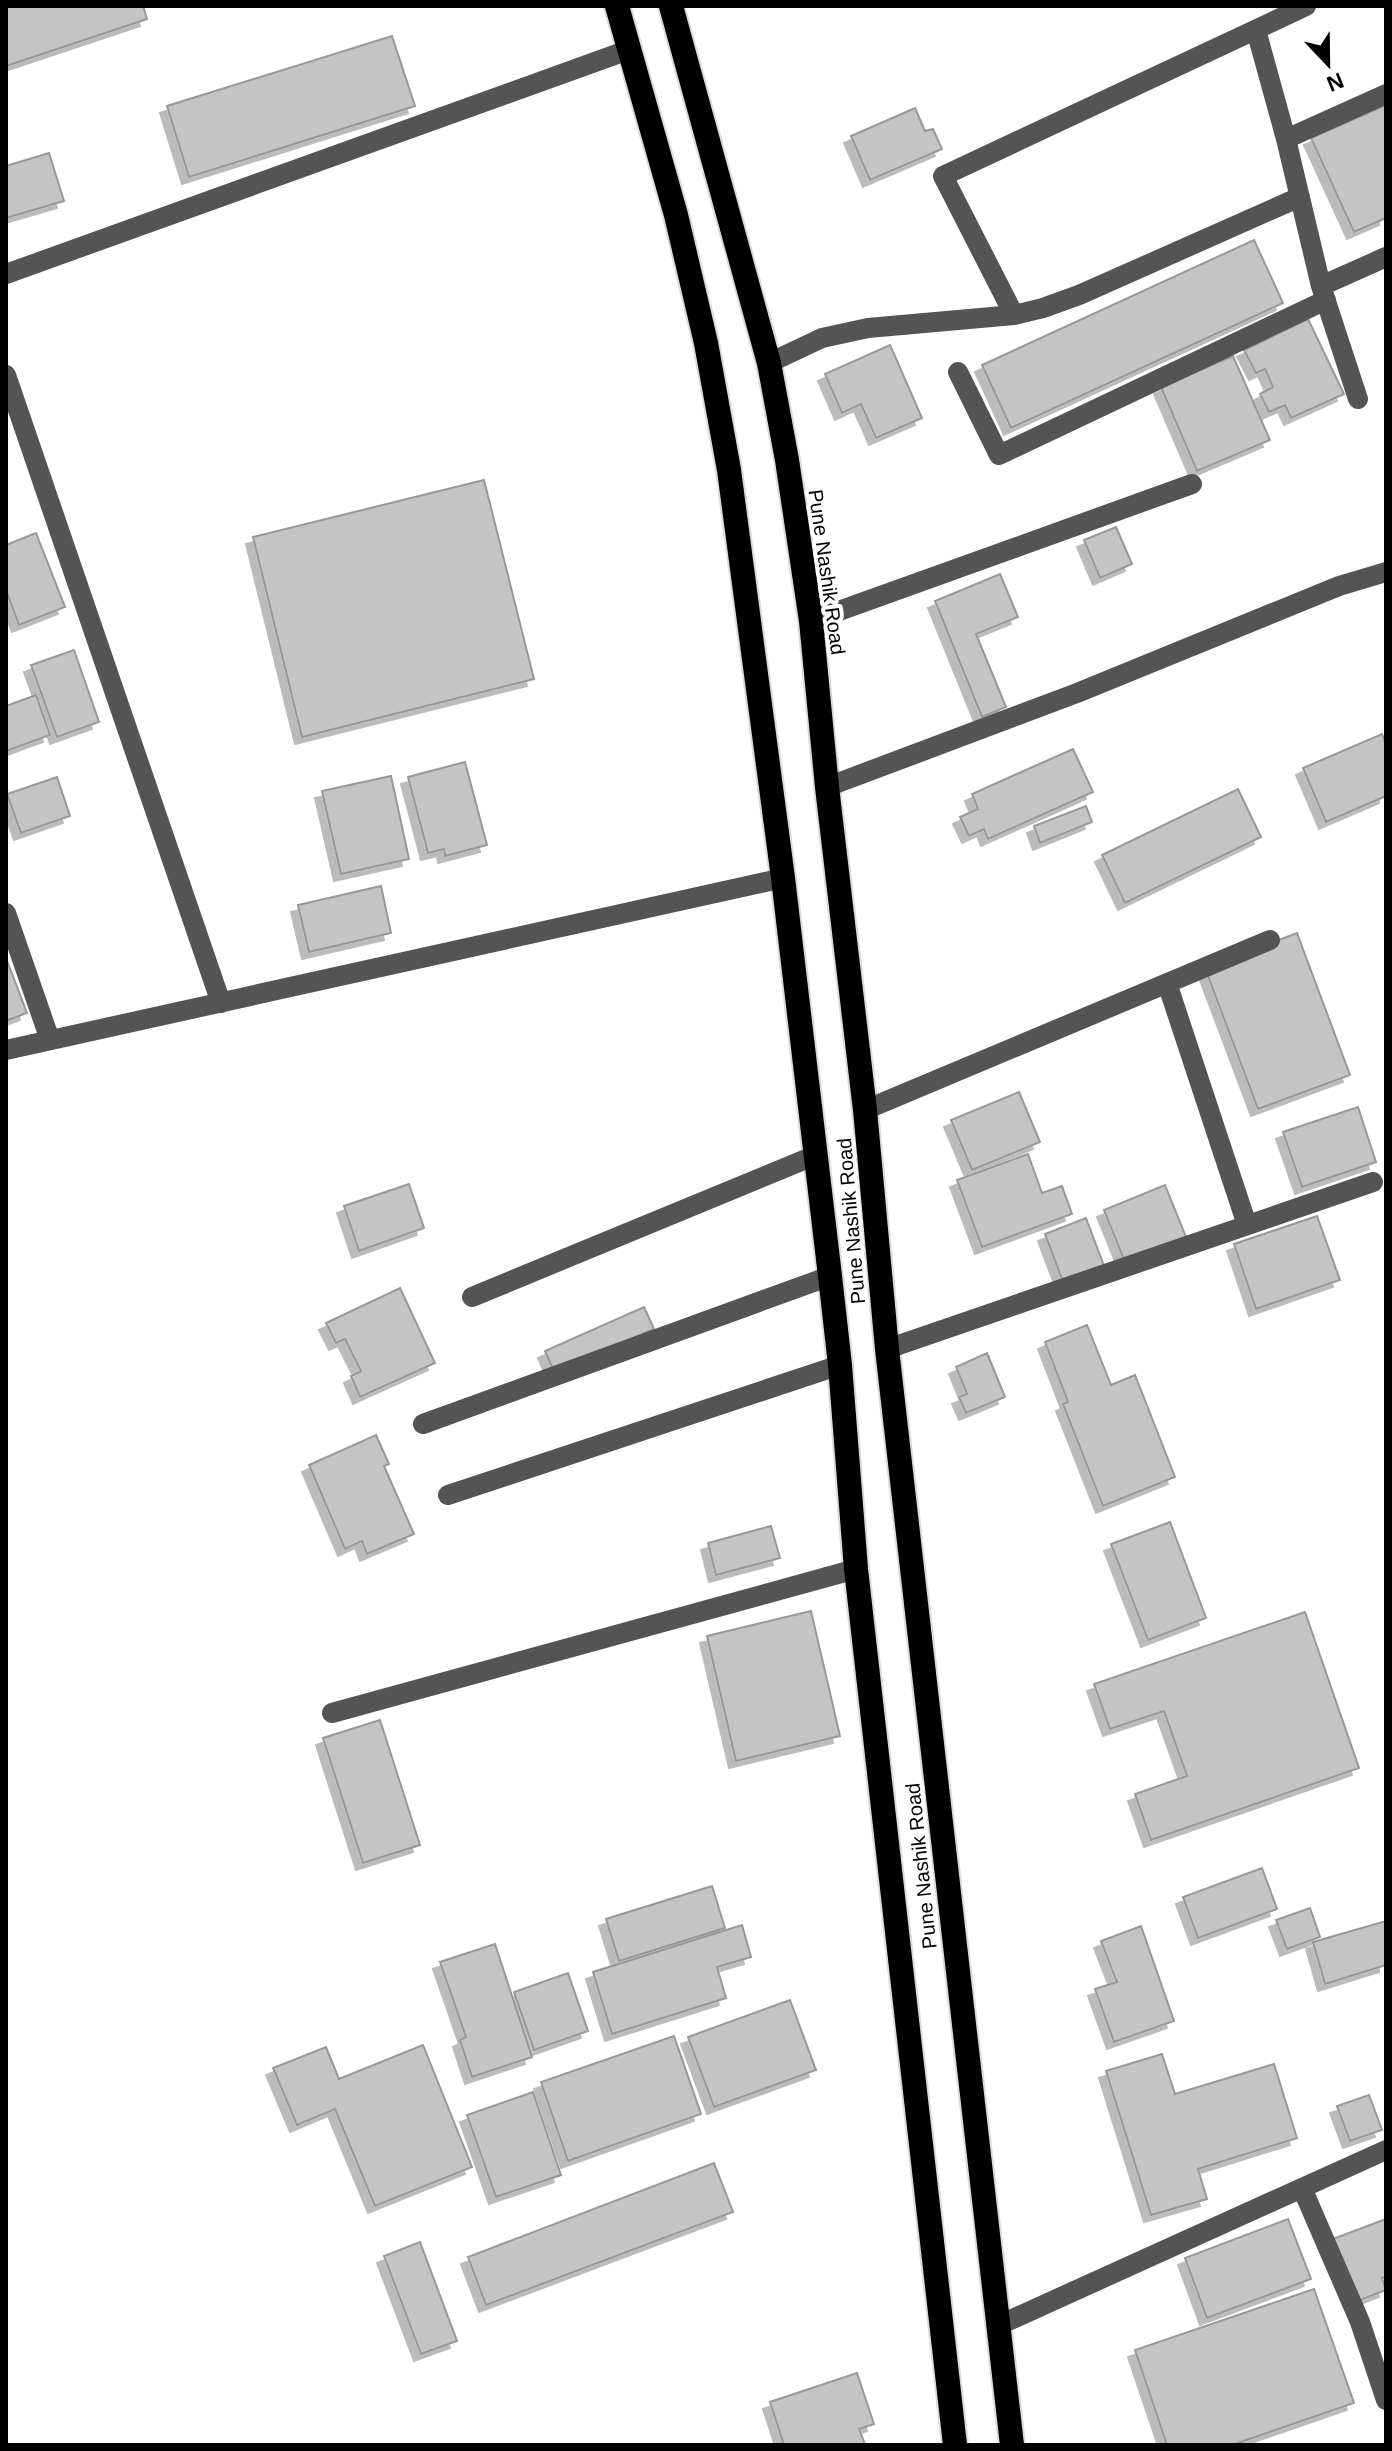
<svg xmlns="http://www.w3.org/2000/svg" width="1392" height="2451" viewBox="0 0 1392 2451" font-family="Arial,sans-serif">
  <defs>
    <filter id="shadow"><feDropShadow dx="-7" dy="7" stdDeviation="0" flood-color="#0004"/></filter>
  </defs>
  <rect width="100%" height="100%" fill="#fff"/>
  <path fill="#c4c4c4" stroke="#989898" stroke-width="2" filter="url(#shadow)" d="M6,6H143L147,19L6,66Z
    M392,36L415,106L189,177L167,106Z
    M1386,105V218L1354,232L1311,138Z
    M915,108L925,131L933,129L942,149L870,180L851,136Z
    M49,153L64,201L6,218V166Z
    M1254,240L1283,303L1011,428L982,365Z
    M1308,319L1344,394L1291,418L1285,405L1269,412L1260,394L1273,387L1265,369L1256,373L1244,350Z
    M890,345L922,418L876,438L861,404L842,413L825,374Z
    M1233,356L1270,440L1197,471L1161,387Z
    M484,480L534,679L302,737L253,537Z
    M1116,527L1132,564L1100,578L1084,540Z
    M36,533L65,607L19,625L6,590V545Z
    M1000,574L1018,617L976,634L1006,707L982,717L935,601Z
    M74,650L99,722L57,737L31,665Z
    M36,695L50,735L6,751V706Z
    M1382,734L1386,744V796L1326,822L1303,768Z
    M1073,749L1093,792L988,839L984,829L969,836L960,817L978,809L972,794Z
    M465,762L487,845L445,856L444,849L428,853L408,777Z
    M391,776L409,859L341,874L322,791Z
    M57,777L70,816L21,833L7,794Z
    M1238,789L1261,837L1125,903L1102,855Z
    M1086,806L1092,822L1040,843L1034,826Z
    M381,886L391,933L309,952L298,905Z
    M1297,933L1350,1075L1258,1109L1205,968Z
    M6,958L27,1013L6,1021Z
    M1019,1092L1040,1142L972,1170L951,1120Z
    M1358,1107L1376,1162L1302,1187L1283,1132Z
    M1028,1154L1042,1193L1062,1186L1072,1214L982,1247L957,1180Z
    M409,1184L424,1228L359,1251L344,1206Z
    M1165,1185L1186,1237L1125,1262L1104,1210Z
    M1317,1216L1340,1280L1256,1309L1234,1244Z
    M1086,1218L1104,1266L1063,1282L1045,1234Z
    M400,1288L435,1363L360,1397L351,1376L361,1371L345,1339L336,1343L326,1323Z
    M644,1307L654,1329L554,1372L545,1351Z
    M1087,1325L1111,1385L1135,1375L1175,1477L1103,1506L1063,1404L1068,1402L1045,1342Z
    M987,1353L1005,1397L966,1413L959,1397L967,1394L956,1367Z
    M376,1435L389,1464L384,1466L414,1534L367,1554L362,1541L345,1549L309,1465Z
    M1170,1522L1206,1618L1148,1640L1111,1544Z
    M771,1526L780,1558L716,1575L708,1543Z
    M811,1611L840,1736L736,1761L707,1636Z
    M1305,1612L1359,1768L1151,1840L1135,1794L1187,1776L1164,1711L1110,1729L1094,1684Z
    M380,1720L420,1845L363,1863L323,1738Z
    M1262,1868L1277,1909L1198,1938L1183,1897Z
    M712,1886L725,1928L619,1961L606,1919Z
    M1310,1908L1320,1937L1287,1949L1276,1920Z
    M1386,1921V1965L1325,1984L1313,1942Z
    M742,1925L751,1957L717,1967L726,1998L612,2034L593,1972Z
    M1141,1926L1174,2021L1114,2042L1095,1989L1117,1982L1101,1941Z
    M495,1944L532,2057L472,2077L460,2040L466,2037L440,1962Z
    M568,1973L588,2031L534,2050L514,1992Z
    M790,2000L816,2070L714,2107L688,2037Z
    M674,2036L701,2114L568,2161L541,2082Z
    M423,2045L472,2167L375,2206L335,2109L297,2125L273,2068L326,2047L339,2079Z
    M1162,2054L1175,2094L1274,2064L1297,2138L1198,2169L1207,2199L1151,2215L1106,2071Z
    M533,2092L561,2175L496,2197L467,2115Z
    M1369,2095L1382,2130L1350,2141L1337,2106Z
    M714,2163L733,2212L486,2305L468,2257Z
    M1288,2219L1311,2279L1207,2318L1185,2258Z
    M1386,2219V2277L1382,2278L1386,2290L1355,2302L1330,2240Z
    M420,2242L457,2341L421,2354L384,2256Z
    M1314,2289L1354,2403L1232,2445H1167L1135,2350Z
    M857,2373L874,2424L859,2429L865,2444L784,2445L770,2402Z"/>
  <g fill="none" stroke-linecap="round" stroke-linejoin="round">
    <defs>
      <path id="highway" d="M617,6L676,215L706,343L729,470L783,878L830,1276L840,1365L856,1569L955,2445
        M671,6L769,363L787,460L811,621L827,787L865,1110L887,1349L1012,2445"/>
    </defs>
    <use href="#highway" stroke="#dbdbdb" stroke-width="28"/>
    <path stroke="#545454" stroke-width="20" d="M1256,30L1286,139L1321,286L1358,399
      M1286,139L1386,94
      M6,274L631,49
      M1321,286L1386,257
      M1014,315L943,176L1306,6
      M769,363L822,338L868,328L1014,315L1043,308L1079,295L1300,197
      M958,372L999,455L1326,300
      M6,375L221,1003
      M811,621L1192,484
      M827,787L1077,693L1339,586L1386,572
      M6,913L50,1040
      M1167,983L1247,1225
      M6,1050L783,878
      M865,1110L1270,940
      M472,1297L816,1155
      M887,1349L1373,1182
      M423,1424L830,1276
      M448,1495L840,1365
      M332,1713L856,1569
      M1302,2188L1360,2322L1386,2400
      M997,2326L1386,2150"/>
    <use href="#highway" stroke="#000" stroke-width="24"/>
  </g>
  <g text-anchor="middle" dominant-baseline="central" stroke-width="8" stroke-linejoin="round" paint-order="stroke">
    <g font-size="20" fill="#000" stroke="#fff">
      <text transform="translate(827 572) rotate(82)">Pune Nashik Road</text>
      <text transform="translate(851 1221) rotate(-95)">Pune Nashik Road</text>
      <text transform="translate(921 1866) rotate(-96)">Pune Nashik Road</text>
    </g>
  </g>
  <rect width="1392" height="2451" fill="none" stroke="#000000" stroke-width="16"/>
  <g transform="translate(1328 64) rotate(158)" stroke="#ffffff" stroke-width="6" paint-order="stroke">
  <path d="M0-6L14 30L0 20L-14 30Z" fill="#000000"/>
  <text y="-12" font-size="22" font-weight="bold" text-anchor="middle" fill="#000000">N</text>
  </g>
</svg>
